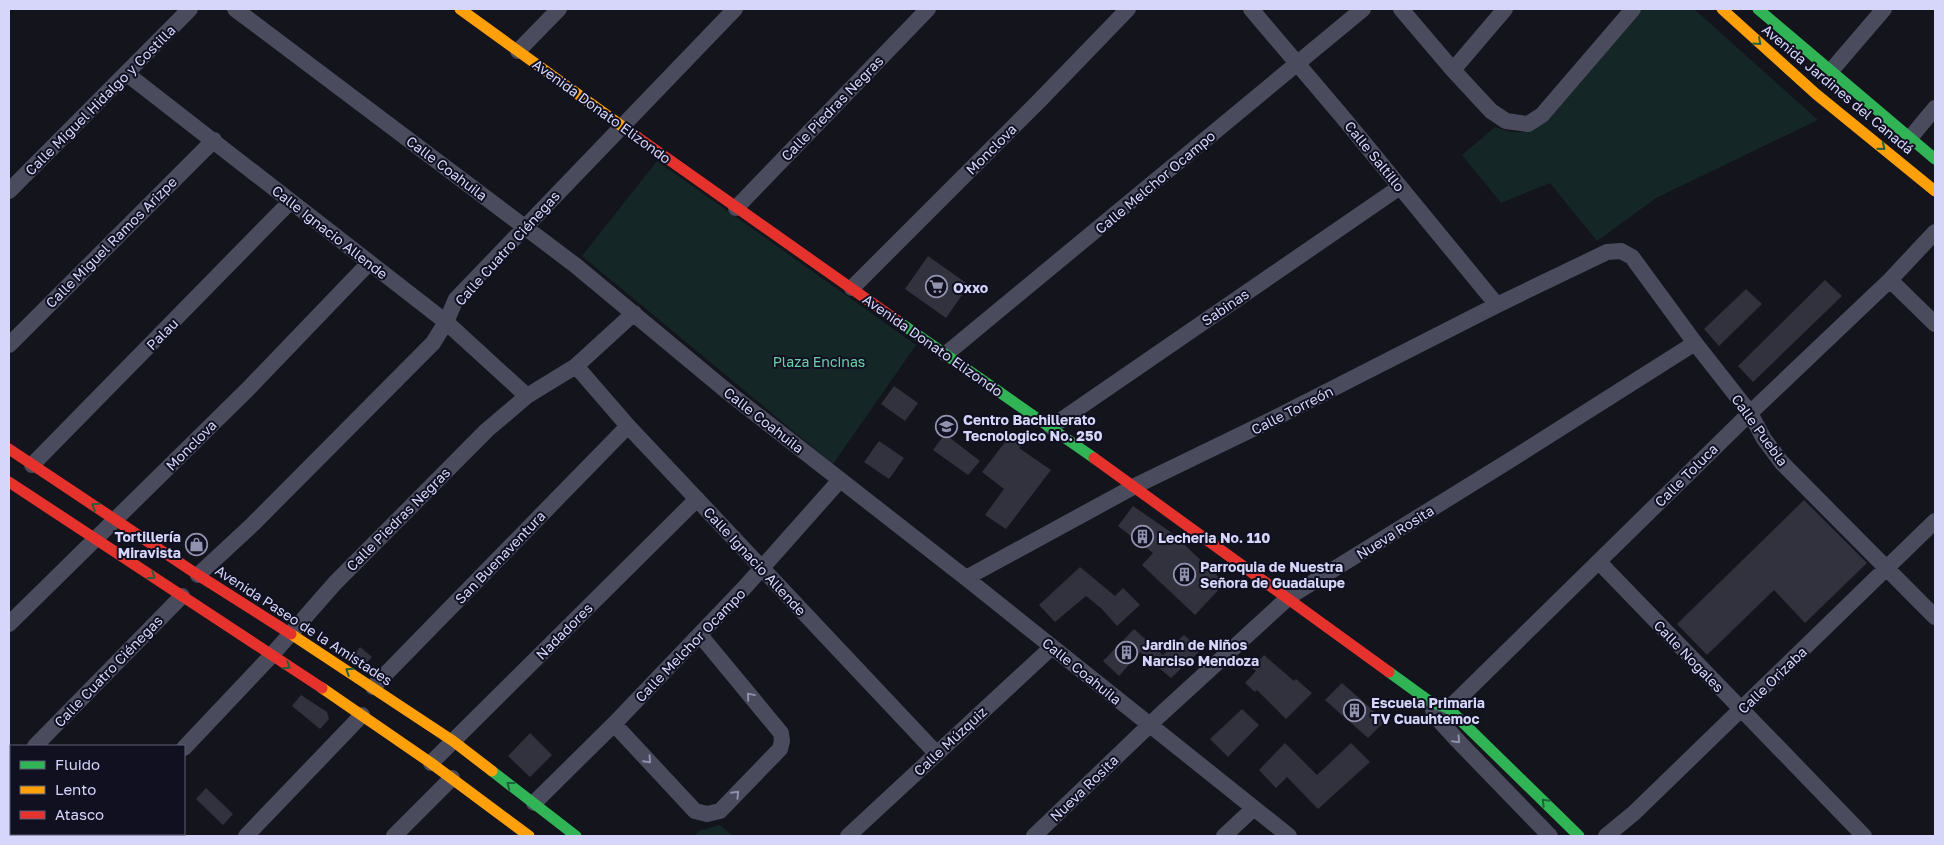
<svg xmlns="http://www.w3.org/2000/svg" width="1944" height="845" viewBox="0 0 1944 845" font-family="'Golos Text',sans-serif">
  <rect width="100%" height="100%" fill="#14141d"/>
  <path fill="#142726" d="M1643,9H1694L1818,120L1656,198L1597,241L1550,183L1501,203L1462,155L1495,127C1515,134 1521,135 1540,125Z
    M657,161L916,345L833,464L582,256Z
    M720,825L733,836H694L699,831Z"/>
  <path fill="#32323f" d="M928,256L969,285L946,318L905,289Z
    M1825,280L1842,296L1753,382L1738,366Z
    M1746,289L1762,304L1719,346L1704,329Z
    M894,386L918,403L905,421L881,404Z
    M945,434L980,461L968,475L933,450Z
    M1009,437L1021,446L1019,448L1051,470L1006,529L985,515L1004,489L982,472Z
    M879,441L904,458L889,479L864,462Z
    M1804,500L1867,563L1805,623L1774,590L1707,655L1677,624Z
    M1133,506L1172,533L1225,583L1195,615L1142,565L1153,553L1118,526Z
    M1080,567L1115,596L1123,588L1140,605L1117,626L1102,609L1086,596L1055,622L1039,605Z
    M1134,629L1163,655L1184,635L1201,650L1171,678L1140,652L1119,676L1103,661Z
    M360,647L372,657L364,665L352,657Z
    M1264,655L1294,681L1296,679L1312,693L1286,719L1257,690L1255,692L1245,683L1256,671L1252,668Z
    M1342,683L1385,721L1368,738L1325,700Z
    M301,695L327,712L329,719L320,729L292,706Z
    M1242,709L1259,725L1228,757L1210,739Z
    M530,733L552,755L530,777L508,756Z
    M1285,743L1317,775L1351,743L1370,762L1318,809L1287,777L1276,788L1259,770Z
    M206,788L233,814L223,825L196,799Z"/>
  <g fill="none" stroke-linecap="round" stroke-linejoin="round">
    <path stroke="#4a4b5d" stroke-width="16" d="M235,9L575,265L729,393L966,578L1289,836
      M1251,9L1346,121L1497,305
      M1401,9L1453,70L1491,111L1506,121L1528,124L1542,115L1633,9
      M518,51L559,9
      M1453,70L1505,9
      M1830,72L1884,9
      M127,74L446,322L527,396
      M1910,138L1935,108
      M9,191L190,9
      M736,208L928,9
      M1890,280L1935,324
      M852,288L1040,100L1128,9
      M9,345L214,140
      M946,354L1363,9
      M576,366L628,426L936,753
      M1051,427L1400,187
      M32,465L290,202
      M1599,562L1864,836
      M198,575L253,524L433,343L446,322L456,299L735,9
      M966,578L1135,486L1271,420L1497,305L1607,252L1621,251L1632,257L1695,343L1750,413L1764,439L1782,463L1935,617
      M9,624L248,389L369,263
      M373,687L628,426
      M1433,710L1438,719L1458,741L1550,836
      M1438,719L1750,413L1890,280L1935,232
      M614,724L695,811L707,814L720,811L780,749L782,741L781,733L700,635
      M35,746L182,596
      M184,748L271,656L335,583L487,430L527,396L576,366L634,313
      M431,763L697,499
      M9,772L11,770
      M534,803L614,724L745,587L840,480
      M96,836L99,834
      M246,836L362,715
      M394,836L452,778
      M848,836L1052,647
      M1034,836L1160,715L1289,597L1512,459L1695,343
      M1224,836L1254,808
      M1606,836L1634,813L1935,521"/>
    <path stroke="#30b455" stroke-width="11" d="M1758,9L1935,159
      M899,322L1094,458
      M1389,672L1429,701L1448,708L1579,836
      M492,771L576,836"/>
    <path stroke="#ff9f0a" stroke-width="11" d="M460,9L637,137
      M1722,9L1816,94L1935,191
      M291,634L453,741L492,771
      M322,688L431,763L529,836"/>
    <path stroke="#e5322d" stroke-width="11" d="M637,137L899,322
      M9,449L198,575L291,634
      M1094,458L1389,672
      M9,482L322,688"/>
  </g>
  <defs><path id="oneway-chevron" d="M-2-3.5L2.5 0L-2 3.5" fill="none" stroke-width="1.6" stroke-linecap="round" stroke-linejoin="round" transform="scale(1.25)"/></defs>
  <g stroke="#20623b">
    <use href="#oneway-chevron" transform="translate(1758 42) rotate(42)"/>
    <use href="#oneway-chevron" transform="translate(1882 147) rotate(39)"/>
    <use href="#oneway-chevron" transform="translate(95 506) rotate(-147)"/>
    <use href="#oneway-chevron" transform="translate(152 576) rotate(33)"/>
    <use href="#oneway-chevron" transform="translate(287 666) rotate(33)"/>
    <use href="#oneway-chevron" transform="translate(349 671) rotate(-147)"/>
    <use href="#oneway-chevron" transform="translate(510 785) rotate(-142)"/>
    <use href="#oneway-chevron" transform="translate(1545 802) rotate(-135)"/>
  </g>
  <g stroke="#9090ac">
    <use href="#oneway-chevron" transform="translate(750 696) rotate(-130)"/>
    <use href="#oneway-chevron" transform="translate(1457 740) rotate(47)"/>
    <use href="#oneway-chevron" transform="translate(648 760) rotate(47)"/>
    <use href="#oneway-chevron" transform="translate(736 794) rotate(-46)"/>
  </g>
  <defs>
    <symbol id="supermarket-ring" viewBox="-11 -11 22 22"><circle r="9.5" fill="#111021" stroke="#9192ad" stroke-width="1.5"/><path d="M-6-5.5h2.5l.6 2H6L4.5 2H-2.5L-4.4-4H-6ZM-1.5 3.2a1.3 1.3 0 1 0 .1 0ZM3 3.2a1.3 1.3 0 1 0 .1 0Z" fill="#9192ad"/></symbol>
    <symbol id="school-ring" viewBox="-11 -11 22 22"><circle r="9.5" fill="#111021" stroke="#9192ad" stroke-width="1.5"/><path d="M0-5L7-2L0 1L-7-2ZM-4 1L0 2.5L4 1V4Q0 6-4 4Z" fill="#9192ad"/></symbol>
    <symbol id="building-ring" viewBox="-11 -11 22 22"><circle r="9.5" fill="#111021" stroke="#9192ad" stroke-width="1.5"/><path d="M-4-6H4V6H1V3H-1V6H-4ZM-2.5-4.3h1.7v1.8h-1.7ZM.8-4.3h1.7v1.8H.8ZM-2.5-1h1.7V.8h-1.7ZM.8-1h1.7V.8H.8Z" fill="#9192ad"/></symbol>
    <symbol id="shop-ring" viewBox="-11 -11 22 22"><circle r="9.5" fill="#111021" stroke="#9192ad" stroke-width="1.5"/><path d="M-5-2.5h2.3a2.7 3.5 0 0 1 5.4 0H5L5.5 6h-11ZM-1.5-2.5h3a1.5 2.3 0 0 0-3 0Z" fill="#9192ad"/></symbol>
  </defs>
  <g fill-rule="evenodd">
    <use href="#supermarket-ring" x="924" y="274" width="25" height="25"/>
    <use href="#school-ring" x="934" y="414" width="25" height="25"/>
    <use href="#building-ring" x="1130" y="524" width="25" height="25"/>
    <use href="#shop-ring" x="184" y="532" width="25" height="25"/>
    <use href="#building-ring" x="1172" y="562" width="25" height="25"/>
    <use href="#building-ring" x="1114" y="640" width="25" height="25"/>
    <use href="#building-ring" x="1342" y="698" width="25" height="25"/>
  </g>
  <g text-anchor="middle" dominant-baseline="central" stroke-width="4" stroke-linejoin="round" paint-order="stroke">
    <g font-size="14" fill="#d5d6fa" stroke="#111021">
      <text transform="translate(1838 89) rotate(40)">Avenida Jardines del Canadá</text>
      <text transform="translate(100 100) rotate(-45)">Calle Miguel Hidalgo y Costilla</text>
      <text transform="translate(832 108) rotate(-46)">Calle Piedras Negras</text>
      <text transform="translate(602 111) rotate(36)">Avenida Donato Elizondo</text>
      <text transform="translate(991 149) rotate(-45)">Monclova</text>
      <text transform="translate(1375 156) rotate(51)">Calle Saltillo</text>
      <text transform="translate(447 168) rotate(37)">Calle Coahuila</text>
      <text transform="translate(1155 182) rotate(-40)">Calle Melchor Ocampo</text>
      <text transform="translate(330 232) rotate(38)">Calle Ignacio Allende</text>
      <text transform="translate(111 242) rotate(-45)">Calle Miguel Ramos Arizpe</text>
      <text transform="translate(507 248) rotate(-48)">Calle Cuatro Ciénegas</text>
      <text transform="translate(1225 307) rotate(-34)">Sabinas</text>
      <text transform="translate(162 334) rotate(-45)">Palau</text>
      <text transform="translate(933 345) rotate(35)">Avenida Donato Elizondo</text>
      <text transform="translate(1292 410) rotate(-27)">Calle Torreón</text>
      <text transform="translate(764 420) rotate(38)">Calle Coahuila</text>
      <text transform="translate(1760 430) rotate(54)">Calle Puebla</text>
      <text transform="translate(191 445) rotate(-45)">Monclova</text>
      <text transform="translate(1686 475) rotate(-45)">Calle Toluca</text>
      <text transform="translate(398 519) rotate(-45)">Calle Piedras Negras</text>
      <text transform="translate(1395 532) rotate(-32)">Nueva Rosita</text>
      <text transform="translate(500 557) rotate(-46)">San Buenaventura</text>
      <text transform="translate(755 561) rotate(47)">Calle Ignacio Allende</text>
      <text transform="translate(304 625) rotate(33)">Avenida Paseo de la Amistades</text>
      <text transform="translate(564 631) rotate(-45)">Nadadores</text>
      <text transform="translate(690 645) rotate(-46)">Calle Melchor Ocampo</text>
      <text transform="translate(1689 656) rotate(46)">Calle Nogales</text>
      <text transform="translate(108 671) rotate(-46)">Calle Cuatro Ciénegas</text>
      <text transform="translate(1082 671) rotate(39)">Calle Coahuila</text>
      <text transform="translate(1772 680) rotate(-44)">Calle Orizaba</text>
      <text transform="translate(950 741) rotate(-43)">Calle Múzquiz</text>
      <text transform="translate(1084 788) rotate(-44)">Nueva Rosita</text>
    </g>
    <g font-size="14" font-weight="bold" fill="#d5d6fa" stroke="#111021" text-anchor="start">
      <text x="953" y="287">Oxxo</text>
      <text x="963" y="419">Centro Bachillerato<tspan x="963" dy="16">Tecnologico No. 250</tspan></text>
      <text x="181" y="536" text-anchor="end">Tortillería<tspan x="181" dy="16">Miravista</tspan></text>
      <text x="1158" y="537">Lecheria No. 110</text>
      <text x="1200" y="566">Parroquia de Nuestra<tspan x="1200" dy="16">Señora de Guadalupe</tspan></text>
      <text x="1142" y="644">Jardin de Niños<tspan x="1142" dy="16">Narciso Mendoza</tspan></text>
      <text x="1371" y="702">Escuela Primaria<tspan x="1371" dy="16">TV Cuauhtemoc</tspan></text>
    </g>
    <g font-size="14" fill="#6ad1ab" stroke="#111021">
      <text x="819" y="361">Plaza Encinas</text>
    </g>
  </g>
  <rect width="1944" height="845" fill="none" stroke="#d5d6fa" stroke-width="20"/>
  <rect x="10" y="745" width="175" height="90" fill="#111021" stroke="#5f5f78"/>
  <rect x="20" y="761" width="25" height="8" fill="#30b455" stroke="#5f5f78"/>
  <text x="55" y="770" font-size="15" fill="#d5d6fa">Fluido</text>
  <rect x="20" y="786" width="25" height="8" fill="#ff9f0a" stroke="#5f5f78"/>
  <text x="55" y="795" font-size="15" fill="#d5d6fa">Lento</text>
  <rect x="20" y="811" width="25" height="8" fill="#e5322d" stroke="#5f5f78"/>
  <text x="55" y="820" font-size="15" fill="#d5d6fa">Atasco</text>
</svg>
